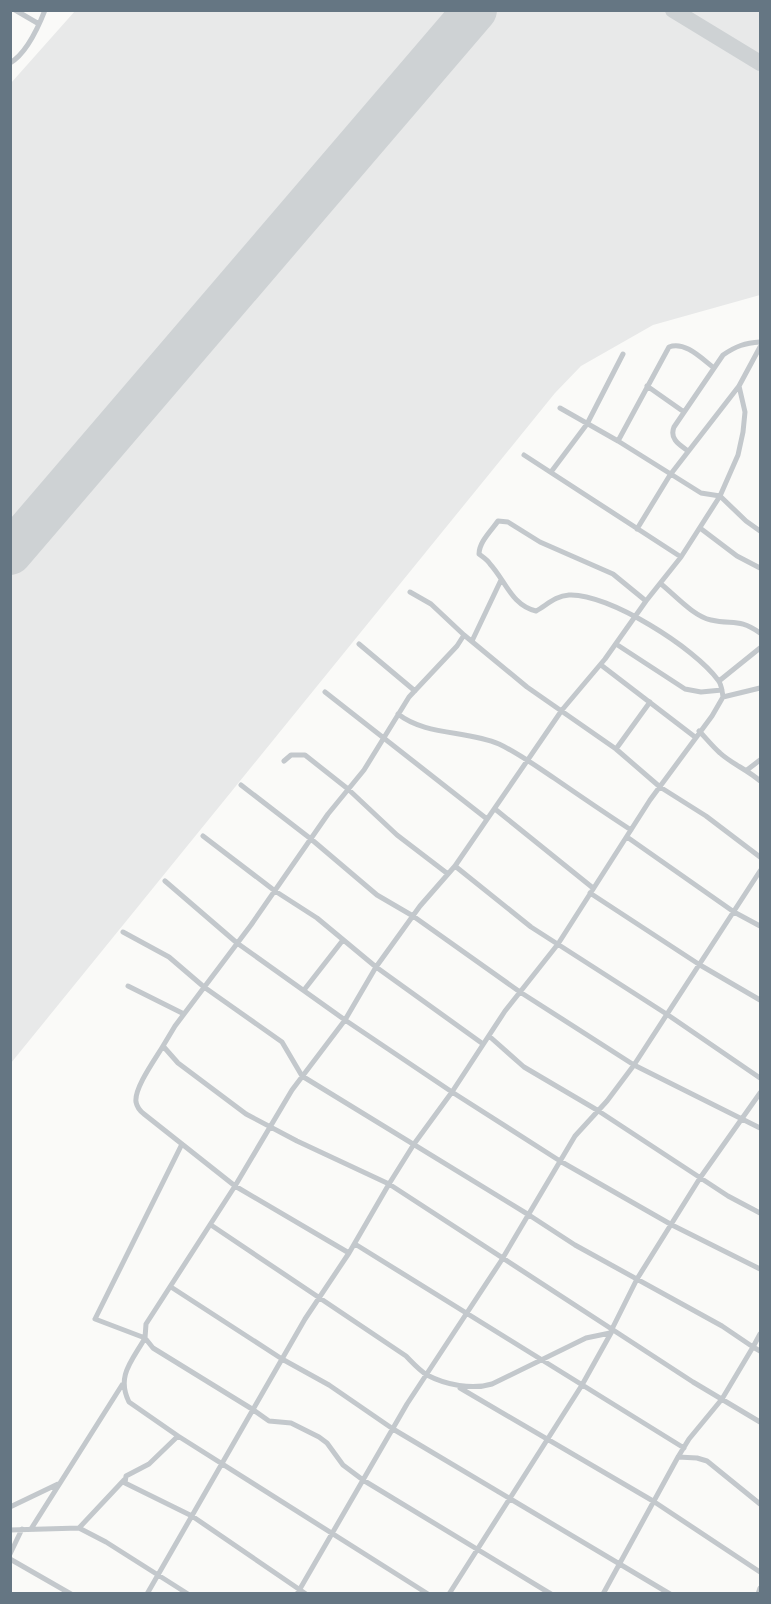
<svg xmlns="http://www.w3.org/2000/svg" width="771" height="1604" viewBox="0 0 771 1604" font-family="Poppins,sans-serif">
  <rect width="100%" height="100%" fill="#fafaf8"/>
  <path fill="#e8e9e9" d="M75,11H760V295L653,325L581,366L555,393L11,1063V83Z"/>
  <g fill="none" stroke-linecap="round" stroke-linejoin="round">
    <path stroke="#ced2d4" stroke-width="16" d="M673,10L760,63"/>
    <path stroke="#ced2d4" stroke-width="44" d="M10,553L475,10"/>
    <path stroke="#c3c8cc" stroke-width="5" d="M15,10L39,24
      M10,63C27,53 38,28 45,10
      M760,347L739,386L745,412L743,432L738,455L720,496L681,557L646,601L605,659L562,710L455,866L531,927L668,1015L760,1078
      M647,386L684,412
      M560,408L618,441L701,493L720,496L746,521L760,531
      M618,441L669,347C685,341 701,358 714,368
      M688,451C680,445 669,439 674,427L723,355C736,346 745,343 760,342
      M524,455L681,557
      M551,472L587,424L623,354
      M700,528L737,556L760,568
      M637,529L670,475L739,386
      M661,584C675,595 693,616 711,620C733,625 739,618 760,633
      M410,592L431,604L464,635L527,687L616,749L660,787L706,816L760,857
      M464,635L457,646L409,697L364,770L328,814L251,925L175,1026L163,1046L178,1063L246,1114L297,1141L389,1184L693,1382L760,1422
      M472,641L501,580
      M359,644L415,691
      M616,644L685,689L701,692L722,690
      M601,665L695,737
      M719,681L760,648
      M325,692L487,819
      M723,697L760,688
      M398,714C426,736 467,730 499,744C518,753 536,766 554,778C580,796 605,813 631,830
      M699,731C706,738 712,746 720,753C732,764 748,770 760,781
      M616,749L650,702
      M284,761L291,755H305L348,789L397,835L448,874
      M747,770L760,760
      M241,785L311,839L377,895L413,916L520,992L634,1065L760,1128
      M495,809L593,888
      M203,836L275,891L317,918L376,967L483,1044
      M627,837L734,912L760,926
      M455,866L420,906L376,967L345,1020L292,1090L235,1186L146,1324L145,1338L153,1348L252,1409L269,1421L291,1423L319,1437L327,1443L343,1465L363,1480L551,1594
      M165,881L237,943L345,1020L452,1092L560,1161L672,1225L760,1269
      M590,893L700,965L760,1000
      M123,932L169,957L204,987L282,1042L302,1076L529,1215L575,1245L722,1326L753,1347L760,1334
      M128,986L184,1014
      M304,990L343,940
      M489,1036L524,1067L597,1110L728,1196L760,1213
      M163,1046C156,1058 134,1088 136,1102C137,1107 140,1111 144,1114L235,1186L349,1253
      M211,1225L406,1356C412,1362 419,1370 427,1375C446,1385 472,1390 492,1384L586,1338L610,1333L637,1279L700,1178L760,1093
      M355,1244L684,1448
      M171,1287L282,1359L329,1385L393,1429L670,1594
      M460,1388L653,1501L760,1572
      M178,1436L129,1402C116,1376 132,1361 145,1338L95,1319L182,1144
      M678,1457L697,1458L707,1461L760,1504
      M10,1507L58,1484
      M79,1528L124,1480
      M31,1529L122,1385
      M10,1530L79,1528L106,1542L188,1594
      M10,1554L22,1529
      M10,1559L71,1594
      M147,1594L305,1319L349,1253L389,1184L414,1144L452,1092L505,1011L558,944L650,800L712,716L723,697C722,691 722,685 718,680C695,648 608,593 569,595C555,596 547,605 536,611C512,606 505,580 490,564C488,560 483,557 479,554C479,542 491,531 498,521L508,522L540,542L613,574L646,601
      M297,1594L407,1404L501,1261L575,1136L607,1101L634,1065L760,871
      M306,1594L192,1516L125,1483L126,1476L149,1464L178,1436L428,1594
      M449,1594L582,1385L611,1333
      M603,1594L678,1457L689,1439L722,1399L753,1347L760,1351
      M758,1594L760,1588"/>
  </g>
  <rect width="771" height="1604" fill="none" stroke="#657683" stroke-width="24"/>
</svg>
